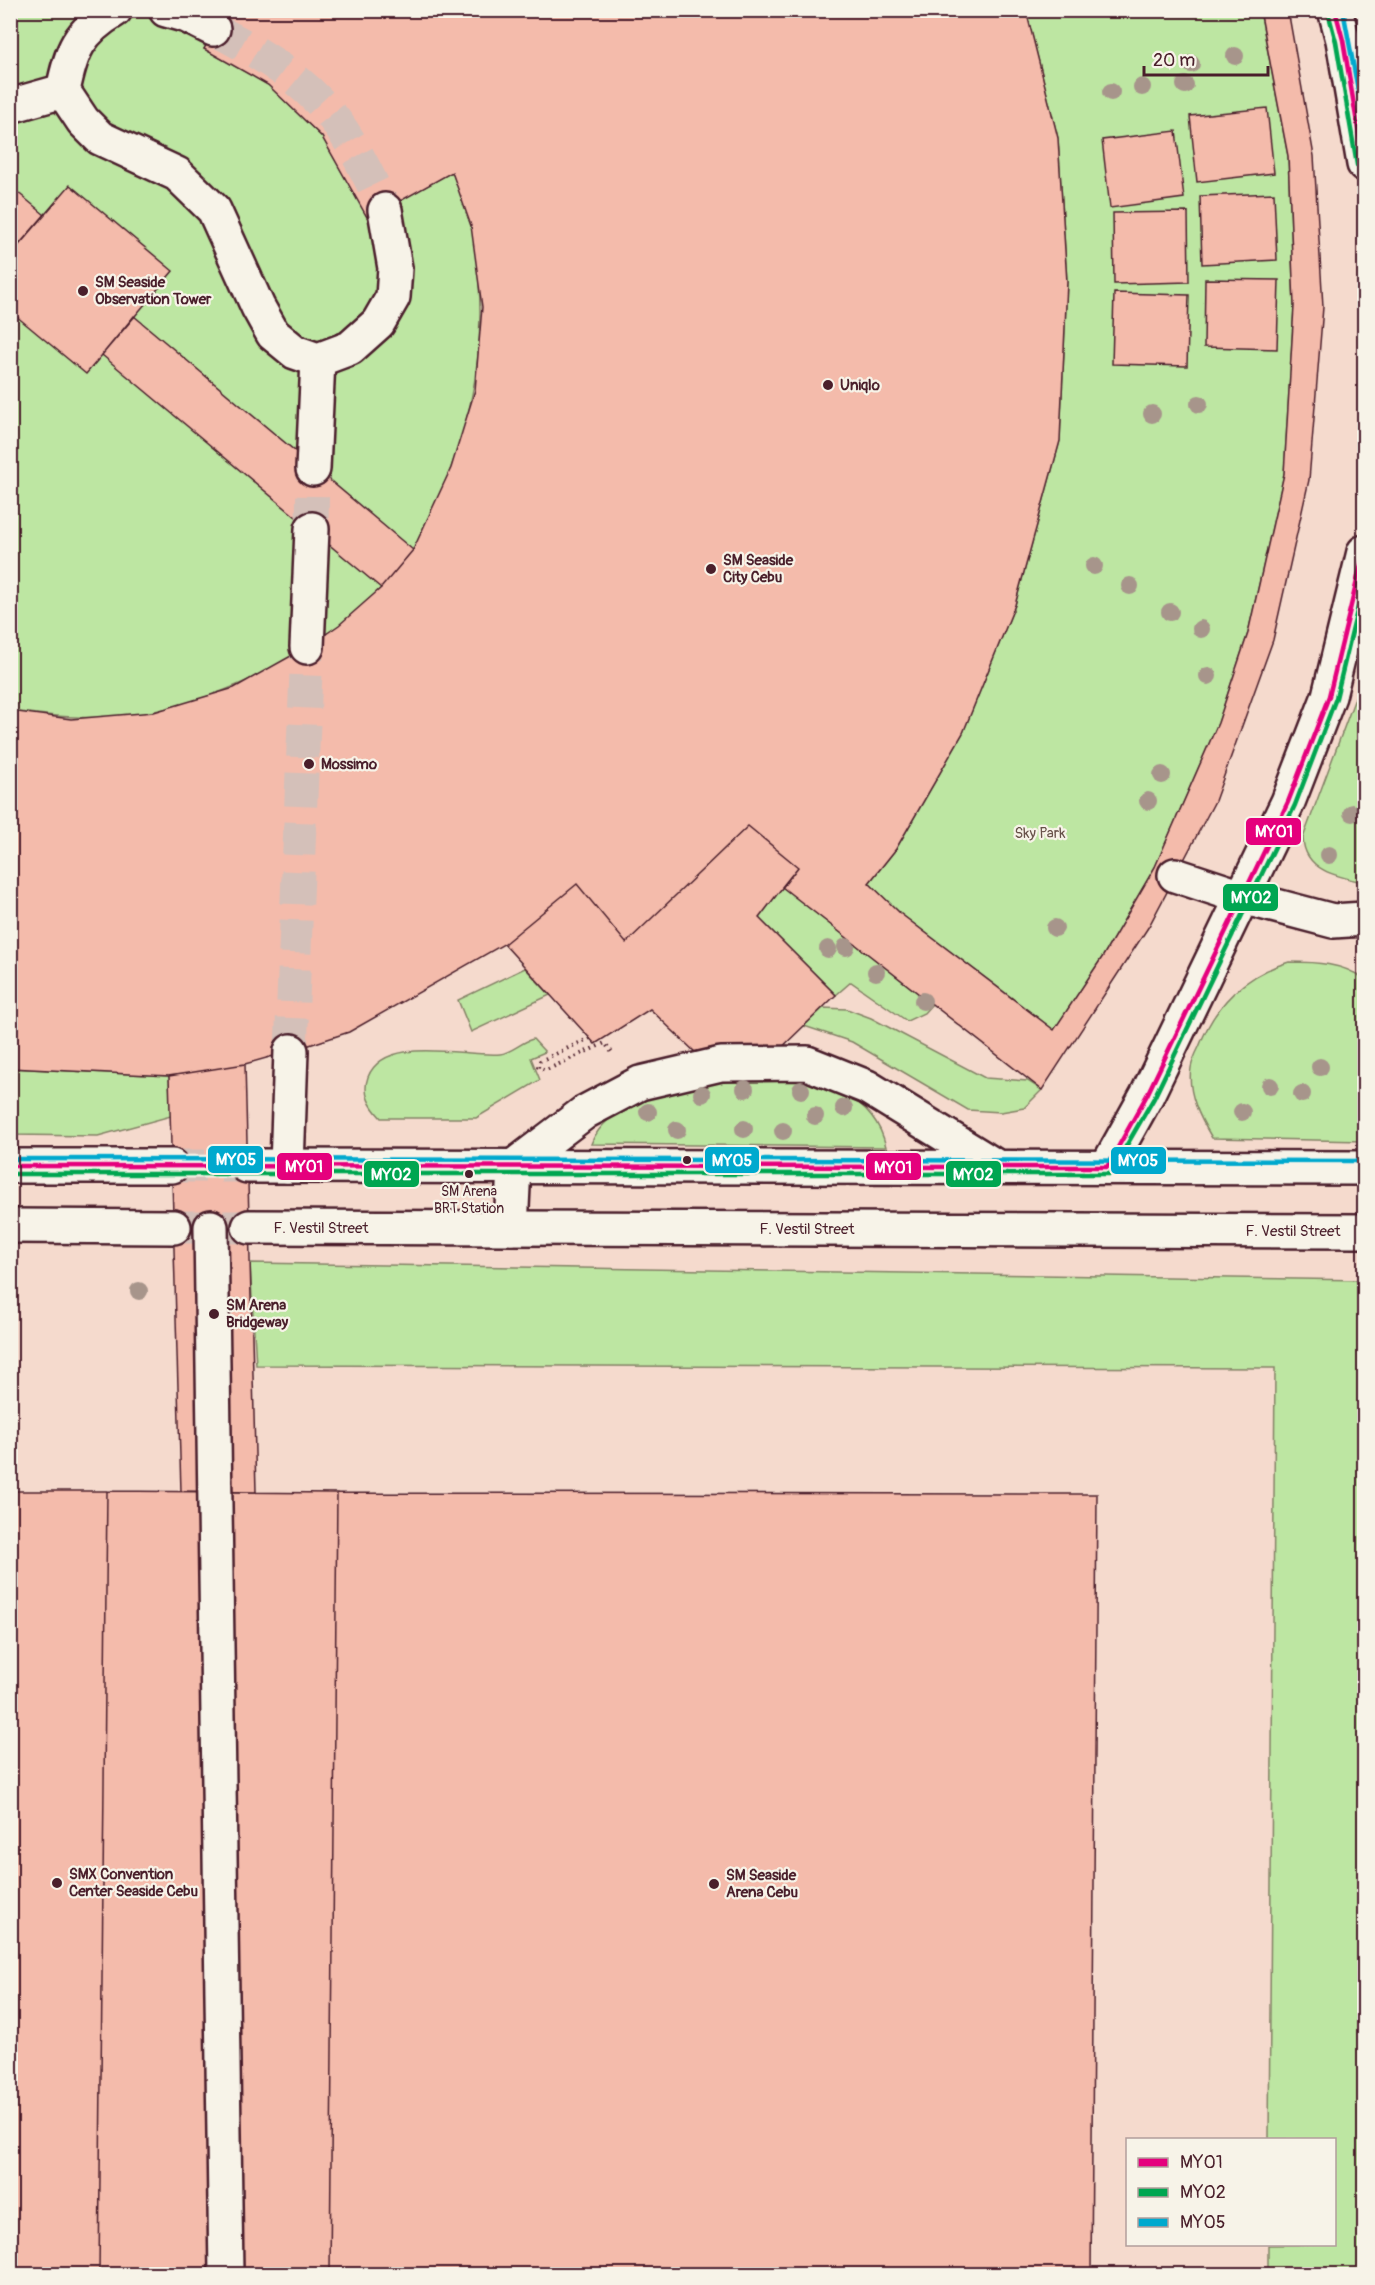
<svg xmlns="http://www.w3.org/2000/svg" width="1375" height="2285" viewBox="0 0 1375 2285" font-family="Pangolin,sans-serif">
  <rect width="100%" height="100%" fill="#f6e8dc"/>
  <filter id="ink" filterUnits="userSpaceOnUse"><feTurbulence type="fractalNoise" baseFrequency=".0167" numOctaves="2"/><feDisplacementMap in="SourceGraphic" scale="12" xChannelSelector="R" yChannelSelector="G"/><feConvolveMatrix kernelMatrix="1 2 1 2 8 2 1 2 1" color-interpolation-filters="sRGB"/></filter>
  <g filter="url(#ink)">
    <path fill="#f5dacd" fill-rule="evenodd" d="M11,11H1364V2274H11ZM1128,2140H1334V2244H1128Z"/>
    <path fill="#bde6a2" stroke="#848266" stroke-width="1.5" d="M11,11H226L204,49L268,85L322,137L368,218L452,172C459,190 468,210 472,228C489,320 479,409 440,494C431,512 424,534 412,551C353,633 252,690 155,711C108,722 58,717 11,711Z
      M1026,11H1260L1288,156L1294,306L1284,474L1248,633L1218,723L1155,867L1103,956L1054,1030L901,914L869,883L896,849L963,733L1015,605L1060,441L1067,282L1058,138Z
      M1364,674V882C1337,877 1304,870 1303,838Z
      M782,887L932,1004L924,1013L907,1021L851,982L836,995L759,918Z
      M1289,962C1315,962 1343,963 1364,979V1141L1212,1138C1200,1118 1187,1093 1191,1068C1192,1061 1196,1053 1199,1047C1215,1004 1246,974 1289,962Z
      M525,968L550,995L471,1032L458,1000Z
      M823,1008L847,1009L871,1018L985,1078L1028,1081L1042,1090L1024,1108L1001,1112L968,1110L852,1042L804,1026Z
      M533,1039L545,1052L531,1058L540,1080L476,1118H381C370,1106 362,1094 368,1077C385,1034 464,1057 500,1054C511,1053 521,1042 533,1039Z
      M10,1068L169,1076L171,1116L98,1136L11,1135Z
      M776,1077C824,1082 874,1094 886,1147L591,1144C607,1102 675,1085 716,1079C736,1076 757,1078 776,1077Z
      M250,1263L1364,1280V2274H1268V2245L1334,2244V2140L1269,2139L1275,1368L256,1365Z"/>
    <path fill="#f4bbab" stroke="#4a1f2b" stroke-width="1.5" d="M226,10H1026L1058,138L1067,282L1060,441L1015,605L963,733L896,849L869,883L901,914L1054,1030L1103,956L1155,867L1218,723L1248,633L1284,474L1294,306L1288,156L1260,10H1288L1314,156L1323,307L1309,480L1273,640L1215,801L1149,926L1042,1090L782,887L798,867L748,826L626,943L577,884L504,944L349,1032L291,1051L245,1064L169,1076L10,1068V711L71,719L154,712L234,688L307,647L339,625L381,588L413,550L451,468L475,390L482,307L471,226L452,172L368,219L322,137L268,85L204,49Z
      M1267,108L1274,173L1197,182L1190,116Z
      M1176,131L1184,198L1110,208L1102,140Z
      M70,185L173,271L86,374L10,311V255Z
      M10,186L45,215L12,253L10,252Z
      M1274,193L1277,260L1202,264L1200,196Z
      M1188,212L1189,282L1114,284L1113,213Z
      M1205,279L1279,280L1277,349L1204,347Z
      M1114,293L1189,295L1187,366L1112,364Z
      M134,316L413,550L381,588L102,355Z
      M748,826L798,867L759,918L836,995L776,1053L695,1052L650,1009L595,1044L504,944L577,884L626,943Z
      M245,1064L256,1492L181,1491L169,1076Z
      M10,1491H107L99,2274H10Z
      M107,1491L337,1493L330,2274H99Z
      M337,1493L1097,1494L1091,2274H330Z"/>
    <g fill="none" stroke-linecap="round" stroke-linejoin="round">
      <path stroke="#d4c0b9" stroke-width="33" stroke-dasharray="33 16" stroke-linecap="butt" d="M213,29C260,52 307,81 338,124C357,150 371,181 385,210
        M312,529L313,469
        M291,1051L307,647"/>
      <path stroke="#d4c0b9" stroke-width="33" stroke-dasharray="33 16" stroke-linecap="butt" d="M172,1166H247
        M174,1227H249"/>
      <defs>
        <path id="minor" d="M115,10C78,32 71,51 63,91L83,121L100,138L177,174L214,210L258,307L273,334L295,352L318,360L350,348L378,323L393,297L395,268L385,210
          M166,10L187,16L213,29
          M1335,10L1343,40L1364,164
          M10,106L63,91
          M313,469L318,360
          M307,647L312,529
          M1175,875L1242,897L1333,921L1364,919
          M287,1166L291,1051
          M1107,1167L1147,1095L1288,802L1329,696L1364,552
          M211,1227L226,2274
          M511,1228L514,1166L585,1112L640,1083L721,1064L807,1063L867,1087L997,1167"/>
        <path id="major" d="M10,1166H172
          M247,1166L1364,1168
          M10,1226L174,1227
          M249,1227L1364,1231"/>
      </defs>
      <use href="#minor" stroke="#4a1f2b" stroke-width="38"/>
      <use href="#major" stroke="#4a1f2b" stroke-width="38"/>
      <path stroke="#4a1f2b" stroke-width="4" stroke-dasharray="1.5 4.5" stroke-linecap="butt" d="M590,1038L540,1061L538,1067L546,1070L605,1043L613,1054"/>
      <use href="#minor" stroke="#f7f3e8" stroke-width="33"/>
      <use href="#major" stroke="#f7f3e8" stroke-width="33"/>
      <defs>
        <path id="bus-1" d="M1335,10L1343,40L1364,164
          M10,1166L1107,1167L1147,1095L1288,802L1329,696L1364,552"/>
        <path id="bus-2" d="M1328,12L1336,42L1357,165
          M10,1174H1110L1154,1098L1295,805L1336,698L1364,582"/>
        <path id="bus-3" d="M1343,10L1364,122
          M10,1159L1364,1161"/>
      </defs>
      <use href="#bus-1" stroke="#f7f3e8" stroke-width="9"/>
      <use href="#bus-2" stroke="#f7f3e8" stroke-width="9"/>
      <use href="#bus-3" stroke="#f7f3e8" stroke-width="9"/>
      <use href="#bus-1" stroke="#e5007d" stroke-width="4.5"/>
      <use href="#bus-2" stroke="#00a651" stroke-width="4.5"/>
      <use href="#bus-3" stroke="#00a9ce" stroke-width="4.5"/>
    </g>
    <g fill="#a7958b">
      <circle cx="1235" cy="56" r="9"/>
      <circle cx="1191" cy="64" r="9"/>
      <circle cx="1185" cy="85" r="9"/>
      <circle cx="1142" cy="87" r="9"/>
      <circle cx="1111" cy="92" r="9"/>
      <circle cx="1199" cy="404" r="9"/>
      <circle cx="1152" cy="414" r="9"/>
      <circle cx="1094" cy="566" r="9"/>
      <circle cx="1130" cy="586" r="9"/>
      <circle cx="1170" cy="612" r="9"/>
      <circle cx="1201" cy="629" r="9"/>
      <circle cx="1208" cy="676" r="9"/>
      <circle cx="1162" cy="775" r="9"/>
      <circle cx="1148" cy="801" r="9"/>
      <circle cx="1352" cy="813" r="9"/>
      <circle cx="1329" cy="855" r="9"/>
      <circle cx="1055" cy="928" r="9"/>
      <circle cx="846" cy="947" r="9"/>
      <circle cx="828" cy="949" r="9"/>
      <circle cx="876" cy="972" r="9"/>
      <circle cx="923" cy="1001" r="9"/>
      <circle cx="1320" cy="1067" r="9"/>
      <circle cx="1270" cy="1086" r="9"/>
      <circle cx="745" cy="1089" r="9"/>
      <circle cx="801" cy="1090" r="9"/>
      <circle cx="702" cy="1094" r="9"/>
      <circle cx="1302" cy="1094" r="9"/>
      <circle cx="844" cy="1108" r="9"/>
      <circle cx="648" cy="1112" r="9"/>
      <circle cx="1242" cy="1112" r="9"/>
      <circle cx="815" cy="1116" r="9"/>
      <circle cx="744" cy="1129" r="9"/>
      <circle cx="677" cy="1130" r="9"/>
      <circle cx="783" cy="1131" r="9"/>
      <circle cx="139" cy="1291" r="9"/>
    </g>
  </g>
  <g fill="#4a1f2b" stroke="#f7f3e8" stroke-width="2">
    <circle cx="83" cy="291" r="6"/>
    <circle cx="828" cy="385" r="6"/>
    <circle cx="711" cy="569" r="6"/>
    <circle cx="309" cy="764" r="6"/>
    <circle cx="687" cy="1160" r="5"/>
    <circle cx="469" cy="1174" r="5"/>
    <circle cx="214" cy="1314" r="6"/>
    <circle cx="57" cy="1883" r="6"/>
    <circle cx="714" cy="1884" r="6"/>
  </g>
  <g text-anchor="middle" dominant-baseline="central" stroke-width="4.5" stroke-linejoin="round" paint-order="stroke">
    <g font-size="14" fill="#4a1f2b" stroke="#f7f3e8">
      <text x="469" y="1191">SM Arena<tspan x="469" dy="17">BRT Station</tspan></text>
    </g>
    <g font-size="15" font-weight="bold" fill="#4a1f2b" stroke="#f7f3e8" text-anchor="start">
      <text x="95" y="282">SM Seaside<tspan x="95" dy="17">Observation Tower</tspan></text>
      <text x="840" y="385">Uniqlo</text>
      <text x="723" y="560">SM Seaside<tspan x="723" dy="17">City Cebu</tspan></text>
      <text x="321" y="764">Mossimo</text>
      <text x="226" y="1305">SM Arena<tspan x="226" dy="17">Bridgeway</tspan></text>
      <text x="69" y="1874">SMX Convention<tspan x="69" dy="17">Center Seaside Cebu</tspan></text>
      <text x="726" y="1875">SM Seaside<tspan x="726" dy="17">Arena Cebu</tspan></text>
    </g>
    <g font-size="15" fill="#675149" stroke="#f7f3e8">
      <text x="1040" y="833">Sky Park</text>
    </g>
    <g font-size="15" fill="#4a1f2b" stroke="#f7f3e8">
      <text x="321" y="1228">F. Vestil Street</text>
      <text x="807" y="1229">F. Vestil Street</text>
      <text x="1293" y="1231">F. Vestil Street</text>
    </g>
  </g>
  <g stroke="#f7f3e8" stroke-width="2">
    <rect x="1245" y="817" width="57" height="29" rx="6" fill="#e5007d"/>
    <rect x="1222" y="883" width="57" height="29" rx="6" fill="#00a651"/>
    <rect x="207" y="1145" width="57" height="29" rx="6" fill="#00a9ce"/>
    <rect x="704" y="1146" width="56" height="28" rx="6" fill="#00a9ce"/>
    <rect x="1110" y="1146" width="57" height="29" rx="6" fill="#00a9ce"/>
    <rect x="276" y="1152" width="57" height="29" rx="6" fill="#e5007d"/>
    <rect x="865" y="1152" width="57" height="29" rx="6" fill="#e5007d"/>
    <rect x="363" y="1160" width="57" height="28" rx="6" fill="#00a651"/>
    <rect x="945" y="1160" width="57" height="28" rx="6" fill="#00a651"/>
  </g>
  <g font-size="16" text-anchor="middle" font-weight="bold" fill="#fff">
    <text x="1274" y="837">MY01</text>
    <text x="1251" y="903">MY02</text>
    <text x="236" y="1165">MY05</text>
    <text x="732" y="1166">MY05</text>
    <text x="1138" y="1166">MY05</text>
    <text x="304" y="1172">MY01</text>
    <text x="893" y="1173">MY01</text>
    <text x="391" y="1180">MY02</text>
    <text x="973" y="1180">MY02</text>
  </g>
  <rect width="1375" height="2285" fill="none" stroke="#f7f3e8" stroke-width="36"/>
  <rect x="18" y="18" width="1339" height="2249" fill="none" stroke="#4a1f2b" stroke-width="2" filter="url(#ink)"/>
  <rect x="1126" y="2138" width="210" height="108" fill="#f7f3e8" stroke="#b29e9c" stroke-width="1.5"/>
  <rect x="1138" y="2158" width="30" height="9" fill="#e5007d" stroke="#b29e9c" stroke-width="1.5"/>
  <text x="1180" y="2168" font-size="18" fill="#4a1f2b">MY01</text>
  <rect x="1138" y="2188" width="30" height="9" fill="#00a651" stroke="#b29e9c" stroke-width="1.5"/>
  <text x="1180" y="2198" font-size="18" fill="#4a1f2b">MY02</text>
  <rect x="1138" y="2218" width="30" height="9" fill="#00a9ce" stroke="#b29e9c" stroke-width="1.5"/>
  <text x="1180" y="2228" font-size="18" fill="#4a1f2b">MY05</text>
  <path d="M1144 66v9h124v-9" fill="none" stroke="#4a1f2b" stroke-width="3"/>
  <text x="1153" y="66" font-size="18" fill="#4a1f2b" stroke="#f7f3e8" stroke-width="4.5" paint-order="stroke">20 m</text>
</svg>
